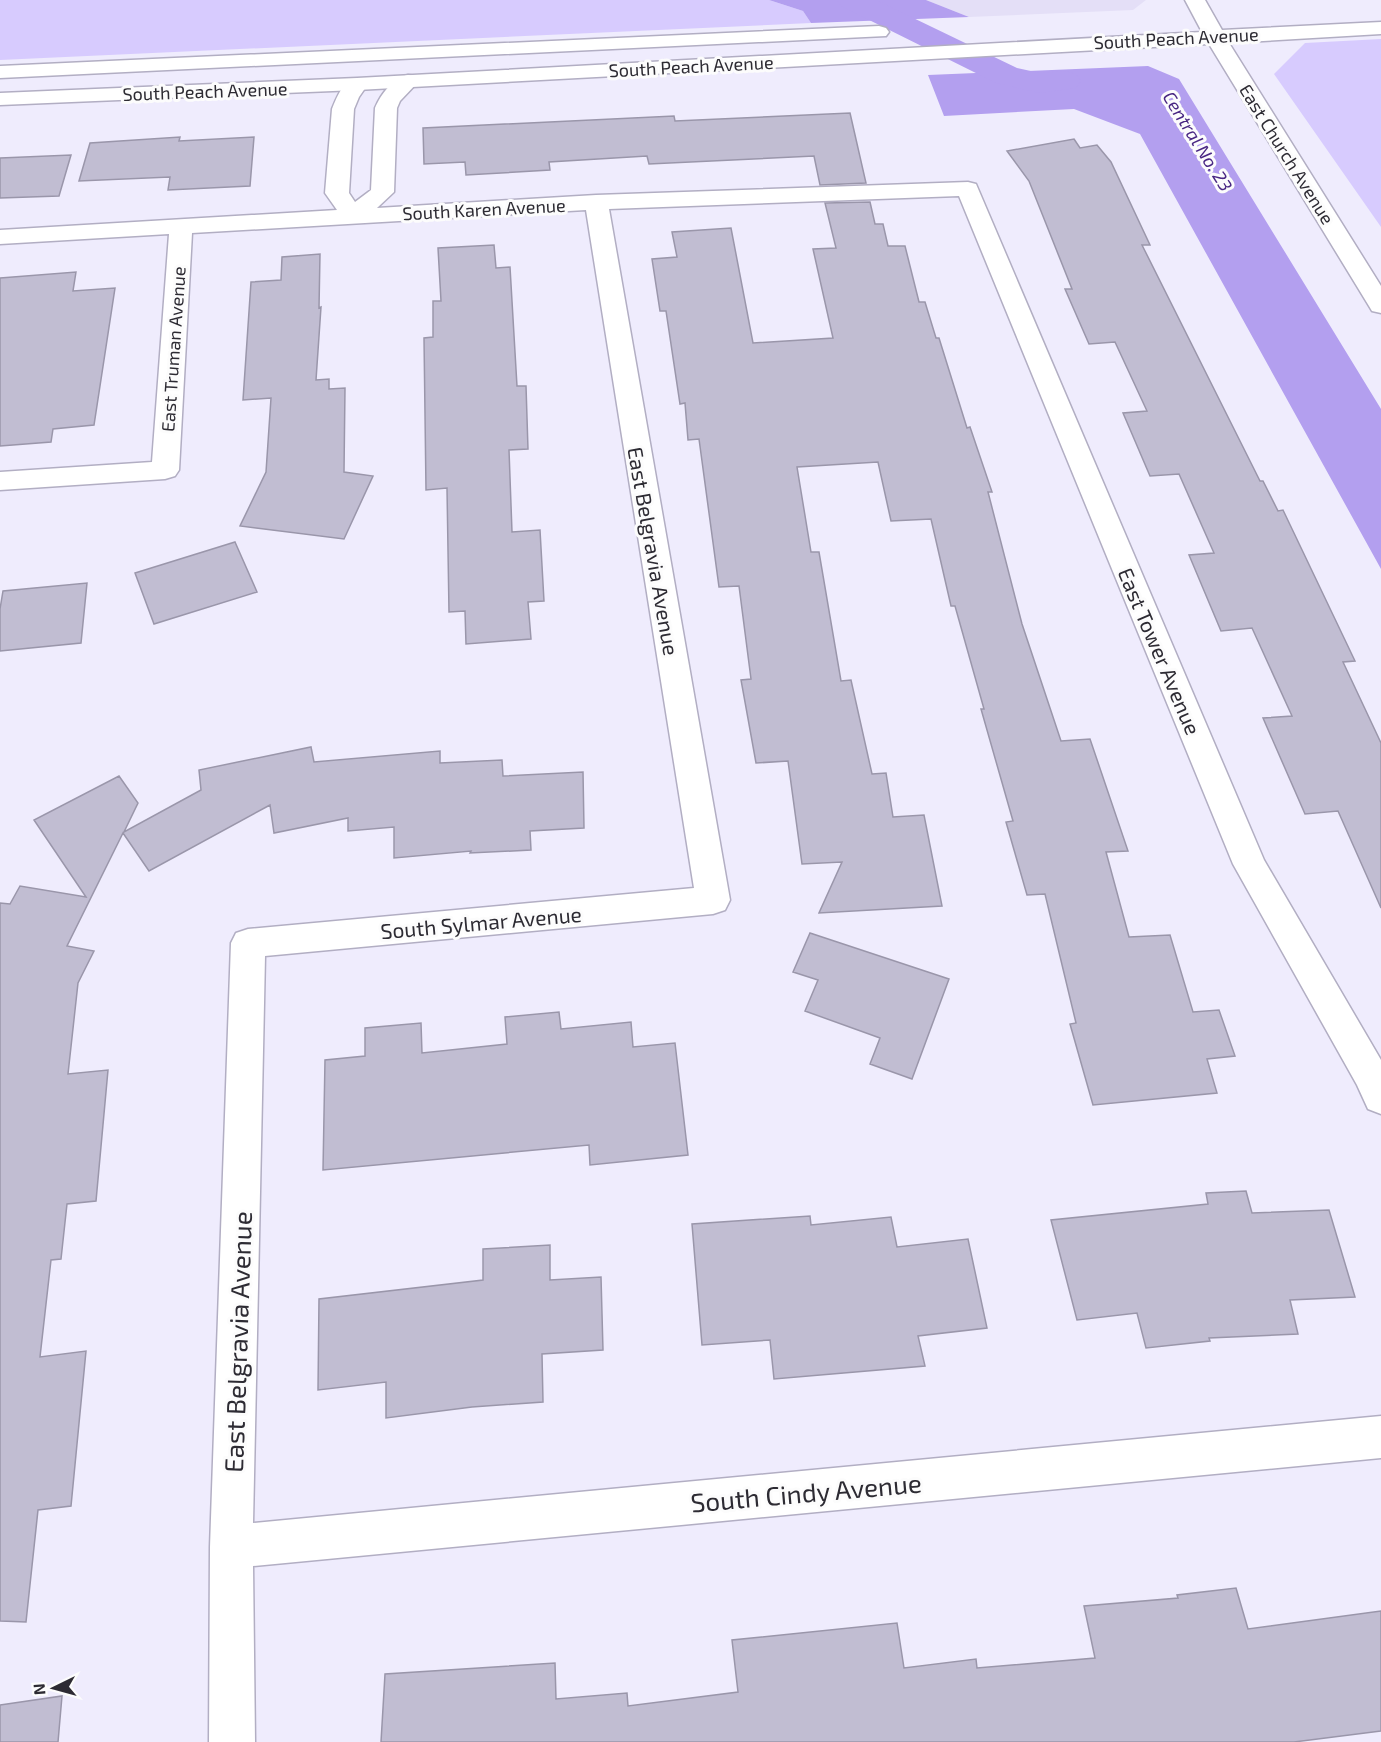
<svg xmlns="http://www.w3.org/2000/svg" width="1381" height="1742" viewBox="0 0 1381 1742" font-family="'Exo 2',sans-serif">
  <rect width="100%" height="100%" fill="#efecfd"/>
  <path fill="#e4dff7" d="M926,0H1146L1133,10L969,17Z"/>
  <path fill="#d7cbfe" d="M0,0H769L803,11L811,23L0,60Z
    M1381,39V227L1274,74L1305,43Z"/>
  <path fill="#b39fef" d="M769,0H926L969,17L811,23L803,11Z
    M1148,66L1179,79L1381,409V569L1140,134L1074,109L944,116L928,75Z"/>
  <g fill="none" stroke-linecap="round" stroke-linejoin="round">
    <path fill="#b39fef" fill-rule="evenodd" d="M837,0H876L1017,68L1040,73L1065,71L1076,74L1081,81L1076,88L1040,93L996,83L841,6Z"/>
  </g>
  <path fill="#c1bdd2" stroke="#9a96aa" stroke-width="1.5" d="M850,113L866,183L820,185L814,156L649,164L647,156L549,162L550,170L466,175L465,162L424,164L423,128L674,116L675,121Z
    M180,137L179,141L254,137L250,186L168,190L170,177L79,181L90,143Z
    M1074,139L1080,148L1097,145L1111,162L1150,245H1142L1260,481H1263L1278,511L1283,510L1355,661L1343,662L1381,743V908L1338,811L1305,814L1263,718L1292,716L1252,628L1221,631L1189,555L1214,553L1179,474L1150,476L1123,413L1147,411L1115,342L1089,344L1065,289H1072L1029,181L1007,151Z
    M71,155L59,196L0,198V158Z
    M870,202L875,224H883L888,246H905L919,302H925L936,338H939L967,428L970,427L992,492H988L1022,624L1061,741L1090,739L1128,851L1106,852L1129,937L1170,935L1193,1012L1219,1010L1235,1056L1207,1059L1217,1093L1093,1105L1070,1024L1076,1023L1045,894L1027,895L1006,822L1013,821L981,709H984L955,606H951L931,519L891,521L878,462L797,467L811,552H819L841,681L851,680L872,774L886,773L893,817L924,815L942,906L819,913L842,862L802,864L788,761L756,763L741,680L751,679L739,586L719,587L699,439L688,440L685,403L680,404L666,311H660L652,259L677,257L672,232L731,228L753,343L833,338L813,249L836,248L825,203Z
    M494,245L496,268L510,267L517,386H526L528,449L509,450L512,532L540,530L544,601L528,602L531,639L466,644L465,611L449,612L447,488L426,490L424,338L433,337V301H441L438,248Z
    M320,254L319,308L321,307L316,380L329,379V389L345,388L344,472L373,476L344,539L240,526L266,472L271,398L243,400L251,282L281,280L282,257Z
    M76,272L73,291L115,288L94,425L53,429L51,442L0,446V278Z
    M235,542L257,592L154,624L135,573Z
    M87,583L81,643L0,651V609L3,591Z
    M311,747L314,762L440,751V763L502,760L503,776L583,772L584,828L530,831L531,850L470,853L471,851L394,858V827L348,831V818L274,833L270,805L149,871L123,833L67,946L94,951L78,983L68,1074L108,1070L96,1201L67,1204L61,1259L51,1260L40,1357L86,1351L71,1506L38,1510L26,1622L0,1621V903L10,904L20,886L86,897L34,820L119,776L138,803L124,832L201,790L199,770Z
    M810,933L949,979L912,1079L870,1064L880,1038L805,1011L818,980L793,972Z
    M559,1012L561,1029L631,1022L633,1047L675,1043L688,1155L590,1165L589,1145L323,1170L325,1060L365,1056V1028L421,1023L422,1053L507,1044L505,1017Z
    M1246,1191L1252,1213L1329,1210L1355,1297L1290,1300L1298,1334L1209,1338L1210,1341L1146,1348L1137,1313L1077,1320L1051,1220L1208,1204L1206,1193Z
    M810,1216L811,1225L891,1217L897,1247L968,1239L987,1328L918,1336L925,1366L774,1379L770,1340L702,1345L692,1224Z
    M550,1245V1280L601,1277L603,1350L542,1354L543,1402L472,1407L386,1418V1382L318,1390L319,1299L483,1280V1249Z
    M1236,1588L1248,1629L1381,1611V1731L1294,1742H381L385,1674L555,1663L556,1699L627,1693L628,1706L738,1692L732,1640L897,1623L904,1668L976,1659L977,1668L1095,1658L1084,1606L1178,1598L1177,1595Z
    M62,1696L58,1742H0V1705Z"/>
  <g fill="none" stroke-linecap="round" stroke-linejoin="round">
    <defs>
      <path id="minor" d="M408,75L416,76L419,81L400,101L397,108L394,192L377,208L596,195L968,182L976,184L1264,860L1381,1060V1114L1368,1109L1357,1085L1233,864L959,196L609,209L730,900L725,910L713,914L265,956L253,1523L1381,1416V1458L253,1566L255,1742H209L210,1547L231,943L236,933L248,929L694,888L586,210L192,233L179,470L175,476L165,479L0,490V472L152,462L169,234L0,244V230L337,210L325,193L332,109C338,94 345,75 365,79L368,84L359,97L354,109L349,193L355,202L371,190L375,108C381,94 393,78 408,75Z"/>
      <path id="tertiary" d="M1185,0H1205L1222,30L1381,22V34L1229,43L1381,286V313L1372,311L1369,306L1209,44L357,90L0,105V93L357,78L1202,32Z
        M879,26L886,28L889,32L886,36L0,78V66Z"/>
    </defs>
    <use href="#minor" stroke="#b2aec3" stroke-width="3"/>
    <use href="#tertiary" stroke="#b2aec3" stroke-width="3"/>
    <use href="#minor" fill="#fff" fill-rule="evenodd"/>
    <use href="#tertiary" fill="#fff" fill-rule="evenodd"/>
  </g>
  <g text-anchor="middle" dominant-baseline="central" stroke-width="6" stroke-linejoin="round" paint-order="stroke">
    <g font-size="18" fill="#2d2b33" stroke="#fcfcfc">
      <text transform="translate(1176 38) rotate(-3)">South Peach Avenue</text>
      <text transform="translate(691 66) rotate(-3)">South Peach Avenue</text>
      <text transform="translate(205 91) rotate(-2)">South Peach Avenue</text>
      <text transform="translate(1287 154) rotate(58)">East Church Avenue</text>
      <text transform="translate(484 209) rotate(-3)">South Karen Avenue</text>
      <text transform="translate(173 349) rotate(-86)">East Truman Avenue</text>
    </g>
    <g font-size="18" font-style="italic" fill="#492783" stroke="#fcfcfc">
      <text transform="translate(1198 141) rotate(58)">Central No. 23</text>
    </g>
    <g font-size="21" fill="#2d2b33" stroke="#fcfcfc">
      <text transform="translate(654 551) rotate(80)">East Belgravia Avenue</text>
      <text transform="translate(1160 651) rotate(67)">East Tower Avenue</text>
      <text transform="translate(481 922) rotate(-5)">South Sylmar Avenue</text>
    </g>
    <g font-size="26" fill="#2d2b33" stroke="#fcfcfc">
      <text transform="translate(237 1342) rotate(-88)">East Belgravia Avenue</text>
      <text transform="translate(806 1492) rotate(-5)">South Cindy Avenue</text>
    </g>
  </g>
  <g transform="translate(54 1688) rotate(265)" stroke="#fcfcfc" stroke-width="4.5" paint-order="stroke">
  <path d="M0-4.5L10 22L0 15L-10 22Z" fill="#2d2b33"/>
  <text y="-9" font-size="16" font-weight="bold" text-anchor="middle" fill="#2d2b33">N</text>
  </g>
</svg>
